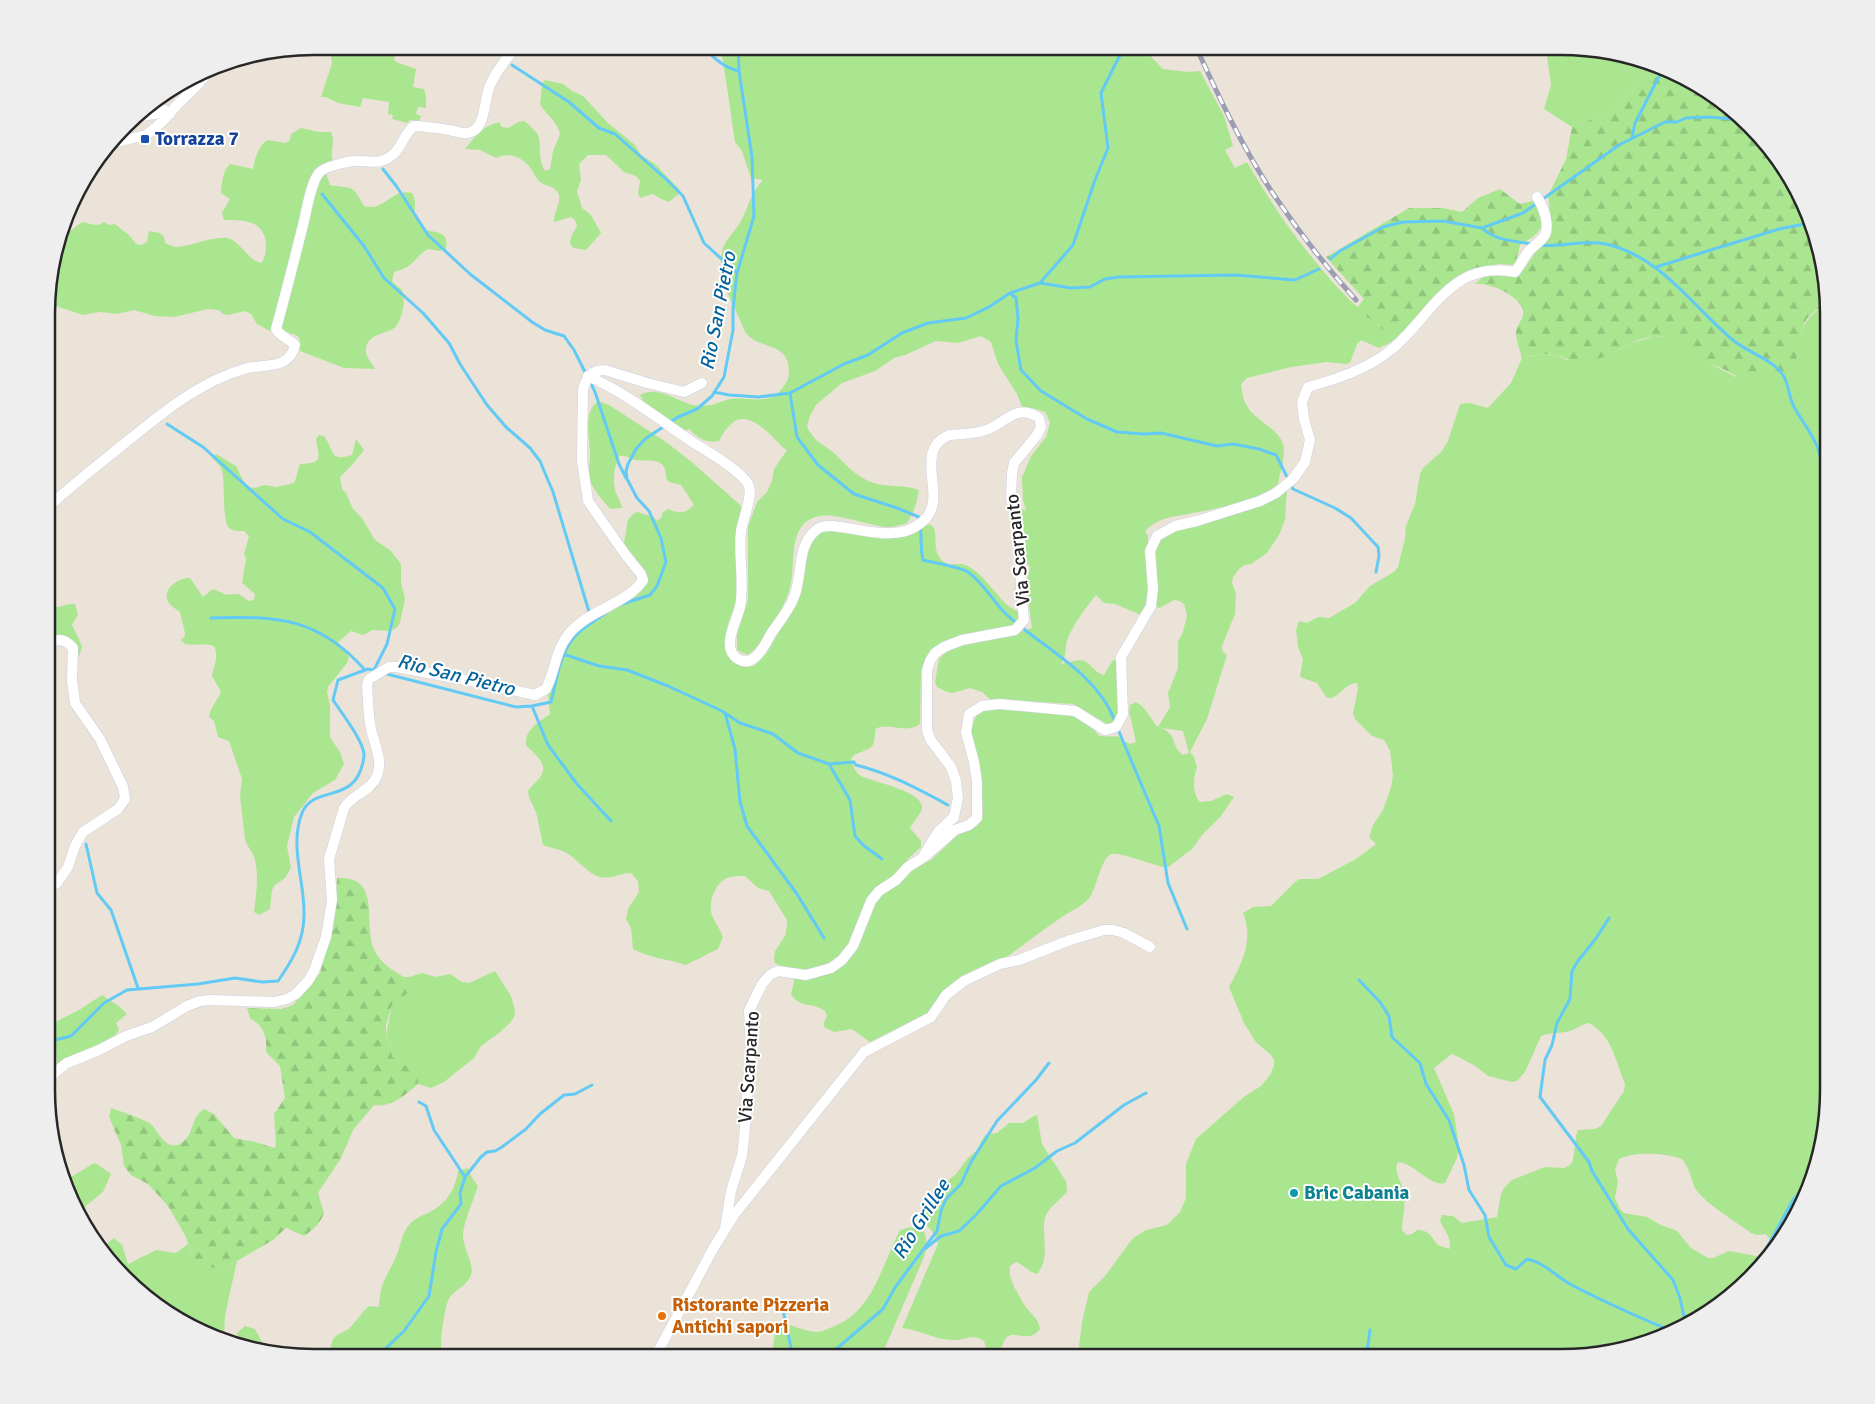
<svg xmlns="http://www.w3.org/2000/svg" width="1875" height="1404" viewBox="0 0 1875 1404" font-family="Signika,sans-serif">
  <defs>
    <pattern id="forest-firs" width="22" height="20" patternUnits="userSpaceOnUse" patternTransform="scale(1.25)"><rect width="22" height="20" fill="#aae690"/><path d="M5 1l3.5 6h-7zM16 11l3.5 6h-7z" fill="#92c57c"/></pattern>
  </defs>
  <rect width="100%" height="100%" fill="#ebe3d7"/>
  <path fill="#aae690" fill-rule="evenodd" d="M333,46H393L403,52L395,56L394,59L396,62L416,69L413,87L424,89L426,96V108L418,107L416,114L421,116L419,121L410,120L407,123L392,119L393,115L388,114L389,102L363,98L360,107L338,103L326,97H321L332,63L331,56Z
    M717,46L1142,47L1163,69L1188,72L1200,71L1224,116L1233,146L1225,150L1235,168L1247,162C1272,206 1303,249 1337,287C1355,306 1375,323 1394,340C1389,344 1384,345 1379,348L1361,340L1357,344L1350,363L1346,364L1327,362L1291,367L1247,378L1241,384C1242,392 1243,399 1247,406C1256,422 1283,430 1284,449C1284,461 1280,473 1278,484C1261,499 1221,508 1198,512C1177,517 1161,515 1145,531L1148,536V604L1141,615L1115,604L1104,603L1096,595C1085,609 1074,623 1068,638C1064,648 1068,654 1061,664C1067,663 1073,661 1078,660C1089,659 1094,673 1104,675L1113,660L1119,662L1121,690L1117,721L1107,724L1073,704L990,699L982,692L970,688L953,693L947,692L937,687L935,682L939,659C957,639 988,640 1013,634C1019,633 1025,630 1032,628L1026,584L1030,567L1026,562L1025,539L1019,511L1022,509L1026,511L1023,500L1022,477L1031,456L1046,437L1050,422L1045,412L1032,408L1023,409L1017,394L998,364L991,342L981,336L958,343L936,341L905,355L894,358L875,371L842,383L816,405L810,416L807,427C817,445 823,443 835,454C850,469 863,483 884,485C898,487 905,485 919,490C917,503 914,512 907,523C901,525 894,527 888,527C869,526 838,513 820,516C784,522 798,567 789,591C783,610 764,643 748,655L737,650V634L748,600V527L757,502L767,492L772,481L774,469L787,450C781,447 777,441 772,436C749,415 735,410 719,441C705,443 699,439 689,429L680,433L645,404L640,395C658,385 675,400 693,405C699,406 710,406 715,404C719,403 722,401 726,400C748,394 771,411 787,381C790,376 789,369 788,363C783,343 757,348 746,333C743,329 741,321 738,316C728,295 716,272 723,248C726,239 735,231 740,223C748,208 751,192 763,180L751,178L742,151L735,142L723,60Z
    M1533,47H1578L1648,63L1639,81L1617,109L1572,127L1544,109L1551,85L1547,56Z
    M545,80L563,84L572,91L583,96L608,123L635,145L641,155L655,164L679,189L678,195L668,202L652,194L640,198L638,193L640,181L636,176L624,172L606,155H588L579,164L581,180L577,191L582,208L591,215L601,233L586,250L573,248L570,243L571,237L577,226L575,220L571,217L554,222C553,213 561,204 559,195C556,186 547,187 540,182C535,177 533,171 529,166C520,156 508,152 496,158L480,150L465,149C476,136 481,127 499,122L502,127L508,128L518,122L524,121C527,123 537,132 538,135C542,146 537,157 545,171L550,169L553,151L560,134C557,121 547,116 540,104L542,84Z
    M301,128L319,132H331C336,142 329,151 333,161L326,173L330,185C354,189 352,184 364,206C386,212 390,188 412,193C417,201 414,207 415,215C417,220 422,226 425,230C438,233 449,231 446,249L440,251L428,249C413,258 415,267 394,272L392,281C395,285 398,286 401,289C408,296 401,324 394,328C384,335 365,334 366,352C367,359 372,363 375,369L344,368L300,351C299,347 301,341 299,338C297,334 287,333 283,331L281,325L273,324L272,332L257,324L251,314L245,311L228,315L223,314L219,310L208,309L174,317L155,316L134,310L117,314L100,312L83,315L56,306L49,308V279L64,233H68L82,222C91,223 96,228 104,222L109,225L115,224L130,236L136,244L141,245L147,242L149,231L160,233L164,237L165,243C168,244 173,247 176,247C190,247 211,236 227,238C238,239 249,261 261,263C266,257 266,251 266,244C264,220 244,220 224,220L222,213L230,199L221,193C222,184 222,171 230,164L253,169C255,158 258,147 267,140L286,143L290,140L291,134Z
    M1828,302V1108L1808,1193L1775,1247L1766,1234L1757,1235L1751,1233C1736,1222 1708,1205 1697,1191C1691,1183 1691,1169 1682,1159C1666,1153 1634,1151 1619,1159L1615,1170L1618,1181L1615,1198L1620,1209L1624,1213L1647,1217L1661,1225L1677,1231L1691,1248L1708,1258H1713L1729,1251L1768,1258L1763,1266L1679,1330L1614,1353L1561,1358H1081L1079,1346L1082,1322L1089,1292L1105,1276L1133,1238L1146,1230L1167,1225L1180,1212L1186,1198V1164L1196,1139L1245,1096L1261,1086L1270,1075L1274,1066V1060L1271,1055L1256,1042L1244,1023L1229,987C1242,964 1254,939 1243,913L1253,907L1271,906L1295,882L1300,879H1318L1356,859L1376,844L1369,837L1373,825L1383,810L1391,787L1393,775L1390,751L1387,745L1384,740L1372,736L1355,719L1353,713L1358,689L1357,683C1343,684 1340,699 1327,698L1317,683L1300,677L1303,659L1298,647L1296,630L1299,621L1307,623L1318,617L1329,618L1355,603L1370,586L1394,572L1398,567L1405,538L1406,526L1415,504L1420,474L1423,468L1441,452L1448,441L1460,404L1470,403L1488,408L1511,383L1522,358L1544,354L1556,355L1567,360L1612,353L1632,343L1655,336L1667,337L1678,341L1693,355L1736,377L1797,356C1803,325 1801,322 1828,302ZM1589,1023C1612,1035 1616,1062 1625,1084L1624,1091L1601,1126L1595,1129L1578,1130L1576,1136L1573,1160L1570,1165L1564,1168L1545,1167L1512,1180L1504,1188L1501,1194L1497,1217L1462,1223L1453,1216L1442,1215L1440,1221C1444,1230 1453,1239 1449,1249L1438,1245C1431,1237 1430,1230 1417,1230L1412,1234L1407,1235L1402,1230C1402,1218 1406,1206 1404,1193C1402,1182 1393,1172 1398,1162C1416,1164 1430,1187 1445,1183L1457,1158L1459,1147L1454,1114L1434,1068L1452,1054L1474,1065L1488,1076L1512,1082L1517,1081L1525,1072L1541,1036C1550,1032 1560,1034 1570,1031C1577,1029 1581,1024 1589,1023Z
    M48,361L55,381L51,392L52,404L48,416Z
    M598,401L609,405L666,442L693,463L740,505L742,511L737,598L727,627L726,640L737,664L746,667L754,666L766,654L801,594L804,563L811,541L823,530L884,539L898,537L930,524L934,528C937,537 933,549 940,558C949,570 958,560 968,566C984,575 993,591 1006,604C1010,608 1015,609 1019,612L1020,618L1011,628H997L956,637L933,649L925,662L921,671L920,724C905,735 891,721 875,729C875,733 875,738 874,742C871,753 856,750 851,759L855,770L859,775C872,782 924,791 922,808C921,815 913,821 910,828L921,841V847L907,860L903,869L888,880L852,940C848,944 846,948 842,952C827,970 794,975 775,963L774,958L775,951L785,936L787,925V920L769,891L758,888L745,876C738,876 731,876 725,879C714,885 708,904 712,915C715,923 720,929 723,937L718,949L686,965C668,959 650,958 633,949L631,928L626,919L628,909L639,892L638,881L631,873C621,873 609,880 600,877C587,874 578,859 565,852C559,849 550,848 543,845L536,812L529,797L528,791C532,785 538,781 541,776C549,763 533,753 526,745C524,730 539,722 550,714L548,694L563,646L589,619L643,586L634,557L624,543L628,520L632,515L637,512L653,517L657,521L661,518L663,512L668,509C680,514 685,514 694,505L681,485L669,482L666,478C667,455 647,462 635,460C628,458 626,455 619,456C614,469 612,480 616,493C618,498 621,502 622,508L610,509C603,500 593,490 590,480C587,471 590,465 590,457C591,439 581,414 598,401Z
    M319,435L324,436C335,451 329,462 352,455L356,439L364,450L353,464L340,477L342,489L346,493L353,509L362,518L375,540L390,550L401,564V582L405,599L400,623L396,628L390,631L373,630L363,635L351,631L338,642L349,657L347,663L328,687L327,693L330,705V737L340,752L344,764L335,780L313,793L294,817L287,846L291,868L285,878L275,885L272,890L270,909L259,915L254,912C256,895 260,870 253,854C250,849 247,846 245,839L240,796L242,779L229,741L218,737L214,721L209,717C211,705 217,702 221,692L212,676C214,665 219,658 214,646C205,643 195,646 185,644L181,640L185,636C185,628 181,620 180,612C176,609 170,606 168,601C162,588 179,578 190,578L203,597L213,589C228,595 222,595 239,594L249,601L254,600L255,594L242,583L246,559L244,554L249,536L244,531C239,531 233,532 229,528C222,521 225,481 222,470C221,466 215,461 212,458L216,454L236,466L244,482L249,487L254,488L265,485L277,487L294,483C297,477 297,471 300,464C324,463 319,458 316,439Z
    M1287,488L1285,520L1279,535L1267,553L1251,564L1245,565L1240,568L1233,577L1232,583L1236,594L1235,614L1222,646L1223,652L1227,655L1207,719L1190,752L1194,757L1197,767C1193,778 1192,793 1200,802L1211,801L1227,794L1234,797L1221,816L1203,834L1192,849L1167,868C1156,866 1120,852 1112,854C1101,857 1097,887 1090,897C1082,907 1072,910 1062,917C1041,931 1021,947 1000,962L989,967L934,1010L870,1042L852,1029L834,1032L824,1027V1022L827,1016L825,1011C811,1001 800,1009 791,994L794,982L793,977L807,978L820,976L835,970L880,894L903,880L910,871L931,860L958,835L976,827L981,821L983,812L980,766L972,737V726L978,712L994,707L1069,714L1089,722L1098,735C1106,738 1112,735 1120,737L1124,741L1130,744L1136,742L1129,711L1130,705L1136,702C1147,708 1150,719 1158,727L1170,707L1168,693L1178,668V642L1183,632L1187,615L1184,604L1180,601L1174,600L1159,608L1154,605V548L1164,533L1255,506L1280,497ZM1161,728L1183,731L1189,753L1183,755C1171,747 1178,735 1161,728Z
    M69,604H75L78,615L72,625L82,646L79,657L76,646L48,639V606L59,607Z
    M495,971L511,996L515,1010L514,1017L510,1023L499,1033L481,1046L474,1058L444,1082L431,1088L418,1084V1073L410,1067L400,1063L392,1056L391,1045L386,1035L392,1005L408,993L404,977H409L422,973L436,977L450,974L462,982L469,983Z
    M102,995L120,1007L127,1014L116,1023L119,1030C111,1043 96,1046 84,1051C73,1055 64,1061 55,1067L57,1062L56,1051L47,1054V1026L79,1010Z
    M1037,1115L1042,1144L1066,1181L1067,1192C1061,1199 1052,1205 1047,1213C1038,1229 1053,1256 1037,1274C1028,1272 1025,1265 1016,1262L1010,1266C1008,1280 1017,1291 1023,1303C1029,1313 1039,1318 1040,1329C1024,1350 1005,1314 1000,1358L988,1357L984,1341C972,1333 966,1340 953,1340C936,1340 920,1330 902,1328L938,1244C934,1231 928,1224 915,1220L931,1202L939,1188L956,1174L968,1158L976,1151L985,1135L997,1133L1009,1123H1023L1032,1117Z
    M94,1163L97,1164L111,1174L103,1192L87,1205L79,1215L74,1209L66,1180Z
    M468,1168L472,1178L478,1186C474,1199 464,1221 463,1234C462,1247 475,1264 471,1275C467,1286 456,1289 450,1297C444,1305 439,1347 442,1357H328C331,1352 330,1348 332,1342C334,1335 341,1333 347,1330C355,1324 361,1313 369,1306L379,1307C380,1280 388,1276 397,1254C401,1244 402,1233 409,1225C414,1219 421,1216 428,1213C446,1204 455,1191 458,1171Z
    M911,1227L925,1233L927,1246L924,1257L881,1357H774L773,1349L776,1322C791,1323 803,1332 817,1332C822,1332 827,1329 832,1327C873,1313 882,1264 900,1230Z
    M114,1238L122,1245L128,1264L156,1250L176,1253L188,1244L192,1254L217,1269L237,1261L225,1315L224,1340L212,1337L138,1292L103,1246Z
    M245,1326L255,1329L265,1347L286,1350L302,1357L236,1343L237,1333Z"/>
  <path fill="url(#forest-firs)" d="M1648,63L1663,67L1737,112L1801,196L1824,261L1828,302C1820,308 1809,314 1805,322C1797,339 1803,363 1784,372C1774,377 1749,379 1739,377C1734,376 1730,372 1725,370C1715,365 1704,362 1694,356C1684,349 1679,340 1666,337C1637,332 1615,357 1588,362C1573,365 1568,358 1556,355C1545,352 1533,356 1522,358C1520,350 1516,341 1516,332C1517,324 1525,318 1523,310C1519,295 1488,282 1475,284L1486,274L1516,276L1525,268L1550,230L1551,218L1548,196L1566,159L1572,127L1617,109L1639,81Z
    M1500,189L1520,204L1537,200C1543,228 1547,229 1520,245L1516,262L1512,265L1500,264L1472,270L1404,334L1394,340L1357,308L1364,299L1326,257L1409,208H1442L1462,212L1478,198Z
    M337,878C381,876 364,919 373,947C378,961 391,970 404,977L408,993L392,1005L386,1025V1036L391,1045L392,1056L400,1063L410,1067L418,1073V1084C405,1095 391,1108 374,1105L353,1130L341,1158L318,1193L324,1213C320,1224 314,1229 304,1236L286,1228L273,1240L237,1261L217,1269L198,1262L192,1254L185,1235L168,1206L148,1184L131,1175L124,1166L121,1145L109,1117L111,1108C123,1112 137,1117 148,1122C157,1126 166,1157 184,1141C195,1131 190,1119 204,1109L214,1114L234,1138L255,1142L274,1148L276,1145L274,1114L285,1098L280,1066L266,1052C267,1035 264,1027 250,1018L247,1008L282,1009L293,1005L320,973L329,943L335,908Z"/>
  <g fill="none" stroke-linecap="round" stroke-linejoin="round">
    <path stroke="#62caf5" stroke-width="3" d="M703,46C713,58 724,68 739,71
      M512,65L569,102L599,128L615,134L667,180L683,196L704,243L737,273
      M1731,119V109
      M1632,137L1635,123L1664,67
      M383,169L397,187L428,235L470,274L532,322L545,330L564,336L574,350L587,376
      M322,194L364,246L384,278L423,313L449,343L460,364L487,405L506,427L530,448L540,461L553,492L590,615
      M1482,228C1495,241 1515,241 1532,244
      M1538,245C1561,248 1583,239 1606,244C1662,257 1692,306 1734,341C1749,353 1772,359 1783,375C1789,384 1789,398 1794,407C1802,421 1811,432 1817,446C1823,460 1824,482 1829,498
      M1330,259L1340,251L1383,227L1403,222L1443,221L1482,228L1523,213L1619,145L1665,122H1677L1686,118L1709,117L1731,119L1749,127
      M1656,267L1779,229L1810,223
      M1040,283L1073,245L1095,180L1108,148L1101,93L1124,47
      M1010,293L1016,298L1018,318L1016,341L1021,370L1041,391L1087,419L1117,432L1144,434L1161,433L1217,446L1233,444L1259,449L1276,455L1293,489L1335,508L1351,518L1378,547L1379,556L1376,572
      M590,381L595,392L619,464L626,478
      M714,392L729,395L759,397L790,393L844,364L868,355L902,333L928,323L966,318L989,307L1010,293L1040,283L1071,288L1090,287L1105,279L1118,277L1235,275L1295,280L1319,269
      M790,393L797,437L818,465L854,494L897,508L919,517V519
      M167,424L203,447L283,519L310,532L383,588L395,609L387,644L374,670
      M920,525C922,537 920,548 923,560C934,563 960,567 968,572C984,583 993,602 1007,615C1044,649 1096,672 1115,721
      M619,605L650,595L657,586L666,562L661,538L649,511L637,498L627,479L626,471L628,464L636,449L645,439L678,417L697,409L712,396L724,377L733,330V308L737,273L754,216L752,157L739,71L738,46
      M211,618C277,616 318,617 365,670
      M563,654L599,666L627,670L668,686L722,711L740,723L773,734L798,753L829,764L850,800L855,836L863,845L882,859
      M383,673L516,707L532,706L551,702C557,678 560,650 578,633C587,625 598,619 607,612
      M532,706L548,745L577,784L611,821
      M725,713L735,749L740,802L747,826L797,894L824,938
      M1117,727L1159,826L1168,883L1187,929
      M829,764L854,762L856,765C889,773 918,789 948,805
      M86,844L97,893L111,910L138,988
      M1609,918L1597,937L1578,961L1572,971L1570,999L1557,1023L1552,1045L1545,1060L1540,1097L1589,1162L1592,1171L1628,1229L1673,1280L1680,1298L1686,1325
      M1359,980L1380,1002L1389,1016L1392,1037L1420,1063L1426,1084L1449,1120L1464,1165L1469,1190L1485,1215L1489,1237L1506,1265L1516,1269L1527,1259C1543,1262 1556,1276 1570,1284C1602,1301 1636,1316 1669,1330L1672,1333
      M47,1042L71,1036L104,1003L127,990L198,984L235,978L262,982L278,981C292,961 304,941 304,915C305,882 289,846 302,813C314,783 358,807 364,756C365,743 341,712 333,700L338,680L368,669L377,671
      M419,1102L426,1106L434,1130L465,1177
      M926,1248L941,1236L959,1231L976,1215L1001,1186L1035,1168L1057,1151L1075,1143L1124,1105L1146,1093
      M1753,1273L1793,1200L1812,1178
      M783,1310L793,1357
      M382,1357L384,1350L404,1331L429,1296L436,1252L442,1229L461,1204L460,1193L465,1177L481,1157L487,1152L495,1151L502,1147L526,1129L540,1114L564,1095L575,1094L592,1085
      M827,1357L883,1309L896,1286L937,1231L941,1211L946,1199L961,1184L971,1162L997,1121L1036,1080L1049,1063
      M1366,1358L1370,1330"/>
    <defs>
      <path id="minor" d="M134,117L155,114L164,110L170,114
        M113,143L146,135C161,125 166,117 177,105C188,94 199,85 207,73
        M588,376C626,393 660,420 694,443C708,452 740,470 748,484C754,493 743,519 741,531C738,556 745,581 740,607C737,621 720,648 738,659C755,669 765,644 772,632C780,621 789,610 794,597C803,575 796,547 816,530C834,514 896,554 927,517C946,493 913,451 949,435C961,434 977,434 989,429C1007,421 1018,403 1039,418L1041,427L1037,435L1014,463L1012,473L1011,498L1020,537L1021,590L1024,620L1015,630L962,640L944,647L935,653L930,661L927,670V730L930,739L951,767L956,781L958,798L954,817L938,832L924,855
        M48,507C73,484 99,464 125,443C161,414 199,382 244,369C264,363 289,371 295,345C289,339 281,337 276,329C286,293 295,257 304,221C307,208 311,183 319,173C324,166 353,160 362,161C369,161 375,163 381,161C402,155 401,136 414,126C426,126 437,128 449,130C455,131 462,134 468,133C487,130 483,98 491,83C498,69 507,57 518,46
        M47,890L57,883L68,867L75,846L83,832L118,809L125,799L123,787L100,739L75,703L72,680L73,648C65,639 59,638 48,643
        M47,1081L58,1070L67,1063L99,1050L126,1036L152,1027L187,1006L200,1001L210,1000L274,1002L287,999L296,994L308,981L314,971L326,937L332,900L329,859L344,808C351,795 370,792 377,776C384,758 372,741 370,723C368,711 368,698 367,685L369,679L389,667H396L471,681L535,695L546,689C555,672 555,651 568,635C587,610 628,604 643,580L641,574L625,554L588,501L582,460L583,389C587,377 591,370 605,370L647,383L684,392L702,383
        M725,1229L731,1191L742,1156L744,1139L751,1044L749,1011L762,984L770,975L778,971L806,975L831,968L842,960L853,946L871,901L879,891L896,880L908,867L924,857L955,830L969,825L977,818V782L974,762L966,732L969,714L982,706L999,704L1075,711L1105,730L1116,727L1123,714L1121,657L1151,606L1153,589L1150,551L1157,536L1175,526L1197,521L1260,501L1276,493L1293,479L1305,462L1310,440L1304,419L1302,402L1308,387C1337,379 1368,369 1392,349C1432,316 1451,259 1515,272C1520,266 1523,259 1528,252C1533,246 1541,242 1545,235C1550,224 1543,206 1537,197
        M655,1357L713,1249L734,1215L864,1052L931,1017L946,995L964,981L1000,964L1019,960L1070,940L1104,930H1113L1124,933L1150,947"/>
    </defs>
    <use href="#minor" stroke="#cdd0e2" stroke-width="11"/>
    <use href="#minor" stroke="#fff" stroke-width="10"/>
    <defs>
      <path id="rail" d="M1196,47C1219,97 1243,149 1274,195C1299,232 1326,267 1356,300"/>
    </defs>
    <use href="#rail" stroke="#9a9db3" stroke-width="5"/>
    <use href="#rail" stroke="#fff" stroke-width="3" stroke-dasharray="9" stroke-linecap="butt"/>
  </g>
  <rect fill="#1a4fb4" stroke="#fff" stroke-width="2" x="140" y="134" width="10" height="10" rx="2.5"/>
  <circle fill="#0f9aa8" stroke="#fff" stroke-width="2" cx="1294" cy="1193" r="5"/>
  <circle fill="#e8710a" stroke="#fff" stroke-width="2" cx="662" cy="1316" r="5"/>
  <g text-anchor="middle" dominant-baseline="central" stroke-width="4" stroke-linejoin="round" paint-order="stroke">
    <g font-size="19" font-weight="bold" fill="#164399" stroke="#fff" text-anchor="start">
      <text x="155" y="139">Torrazza 7</text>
    </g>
    <g font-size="19" fill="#272727" stroke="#fff">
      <text transform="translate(1018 550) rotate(-96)">Via Scarpanto</text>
      <text transform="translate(749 1067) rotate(-86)">Via Scarpanto</text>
    </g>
    <g font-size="19" font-weight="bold" fill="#0d838f" stroke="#fff" text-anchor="start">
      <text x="1304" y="1193">Bric Cabania</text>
    </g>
    <g font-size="19" font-weight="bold" fill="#c56008" stroke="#fff" text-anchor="start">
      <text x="672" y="1305">Ristorante Pizzeria<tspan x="672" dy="22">Antichi sapori</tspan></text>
    </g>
    <g font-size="20" font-style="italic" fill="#06649d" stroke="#fff">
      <text transform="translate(718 311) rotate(-79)">Rio San Pietro</text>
      <text transform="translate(456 675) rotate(14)">Rio San Pietro</text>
      <text transform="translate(921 1219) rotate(-58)">Rio Grillee</text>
    </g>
  </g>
  <path d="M0 0H1875V1404H0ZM314 55H1561A259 259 0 0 1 1820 314V1090A259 259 0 0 1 1561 1349H314A259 259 0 0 1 55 1090V314A259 259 0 0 1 314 55Z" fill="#eee" fill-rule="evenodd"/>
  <path fill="none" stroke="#272727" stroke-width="2.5" d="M314 55H1561A259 259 0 0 1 1820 314V1090A259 259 0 0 1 1561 1349H314A259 259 0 0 1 55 1090V314A259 259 0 0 1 314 55Z"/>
</svg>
